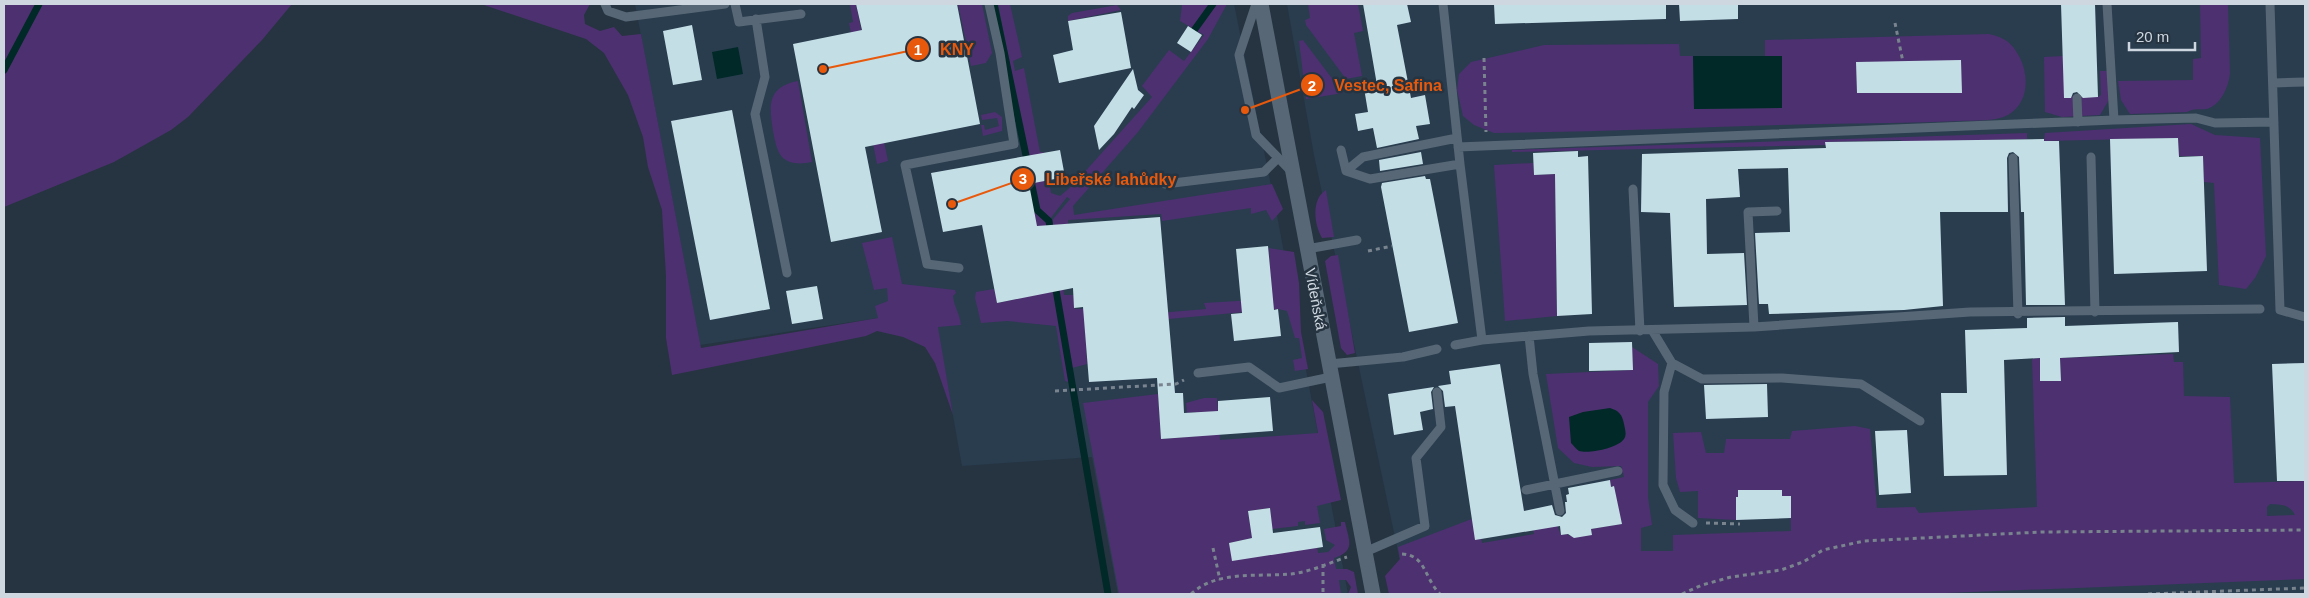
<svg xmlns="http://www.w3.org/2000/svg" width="2309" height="598" viewBox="0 0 2309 598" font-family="Helvetica,sans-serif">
  <rect width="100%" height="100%" fill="#263441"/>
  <path fill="#293d4f" d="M635,4H1234L1276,210L1348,594H1118L1092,457L962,466L937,326L878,318L700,345Z
    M1287,4H2305V594H1407L1314,155Z"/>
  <path fill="#4d306f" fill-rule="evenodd" d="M4,4H292L262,40L188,117L171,130L114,162L4,207Z
    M481,4H590L584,15L585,24L600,31L614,27L622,36L641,34L701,348L878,318L875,306L888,301L887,288L874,290L862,243L892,237L902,284L955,290L956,293L953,296C954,307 960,314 961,325L938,327L953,415L935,363L925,347L903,337L877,331L866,336L672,375L666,338V276L662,210L648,167L643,137L628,95L604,53L586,39Z
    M850,4H856L888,161L877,164L849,23L853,22Z
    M958,4H982L992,53L986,63L971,66Z
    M998,4H1010L1022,57L1013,61L1015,71L1024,68L1040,152H1043L1051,193L1060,196L1072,186L1152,97L1142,86L1169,50L1184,61L1204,35L1180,21L1182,4H1227L1208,39L1138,132L1073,206L1074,215L1272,184L1283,209L1272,221L1266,210L1251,214V208L1162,221L1161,214L1068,220V224H1060L1058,240L1064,295H1073L1075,309L1146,306L1147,314L1206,309L1204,303L1271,299L1269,248L1294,252L1299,283L1301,332L1308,369L1295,371L1293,360L1302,358L1299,338H1295L1287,311L1278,309L1136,322V326L1085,329L1087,364L1072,368L1075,384L1065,381L1056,326L1007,321L981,323L975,298L976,292L994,289L998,303L1051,291L1034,212L1049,224L1070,199L1067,197L1050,219L1039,210Z
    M1308,4H1358L1363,31L1354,33L1362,76L1346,79L1306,25L1305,20L1310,18Z
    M2200,4H2228L2230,73C2229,86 2221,105 2207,109C2199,110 2194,108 2187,112L2130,114L2121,100L2118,81L2193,80V59L2201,58Z
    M1117,5L1121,10L1068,21V16L1072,13Z
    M1989,34C2005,38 2012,42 2020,58C2029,76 2029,103 2008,115C1995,122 1974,120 1960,121C1913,123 1866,123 1820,124C1711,126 1603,132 1494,133L1474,125L1463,116L1457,90L1459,74L1471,62L1544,45L1679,44L1680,56H1693L1694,109L1782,108V56H1765V40Z
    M1303,40L1343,93L1306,99L1299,41Z
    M2063,56L2065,96L2098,97L2101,95L2100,71H2108L2110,98L2100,115L2062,117L2045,112L2044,57Z
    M798,81L812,162C802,164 790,165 782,157C776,150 775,140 773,131C769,105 767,87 798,81Z
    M995,112L1002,117V131L983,136L981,125H984L985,130L999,126L997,118L982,120L981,115Z
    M2191,124L2215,135L2260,138L2266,256L2255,278L2246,289L2219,285L2214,183L2204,182L2203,156H2179L2178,138L2044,141L2045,133Z
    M2027,133V139L1901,142V140L1826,142V145L1512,152V150Z
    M1533,163L1534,175L1555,174L1557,316L1505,321L1494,165Z
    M1326,190L1334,237L1322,238C1314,225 1311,199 1326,190Z
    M1338,255L1355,353L1347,355L1341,348L1325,261L1331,256Z
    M1632,347L1658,364L1659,386L1648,402V497L1652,525L1641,528V551H1673V535L1791,531L1790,496L1736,497V520L1698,518V491L1680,492L1676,478L1673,433L1701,432L1706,453H1724L1726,439H1790L1792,431L1855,426L1870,429L1877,508L1915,507L1919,513L2037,507L2032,359L2040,358V381H2061L2060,358L2173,354L2174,362H2183L2184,396L2230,397L2234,483L2305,481V579L1921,594H1389L1385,576L1400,559L1398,547L1477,517L1482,543L1534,534L1533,530L1557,525L1561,535L1568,534L1569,536L1592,535L1591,529L1621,524L1615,491L1614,486L1611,487L1610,480L1624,477L1621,466L1592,467L1574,463L1558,448L1546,374L1633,370ZM2270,504C2282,505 2289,504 2295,515L2267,516V507Z
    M1158,394L1161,439L1198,436L1196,412L1187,413L1186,403L1204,398H1217L1220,440L1318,433L1312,400L1323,412L1341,500L1317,506L1320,523L1305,525V521L1298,522V526L1272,529L1270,508L1248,511L1252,538L1230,543L1232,560L1317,545L1318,553L1328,552L1335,545L1326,540L1324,529L1341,526V522H1345C1349,541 1356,551 1334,558L1336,569H1347L1354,572L1358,594H1348L1351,587L1346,580H1339L1341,594H1119L1083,403Z"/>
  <path fill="#012927" d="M738,47L743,74L717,79L712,52Z
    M1693,56H1782V108L1694,109Z
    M1610,408C1619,411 1622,414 1624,424C1625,429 1627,435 1624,439C1618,448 1589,454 1579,451C1576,449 1573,445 1571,443L1569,417L1583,412Z"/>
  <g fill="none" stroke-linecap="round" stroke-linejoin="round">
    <path stroke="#012927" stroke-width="7" d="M994,4L1028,165
      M1195,29L1213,4
      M4,70L39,4
      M1030,176L1037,210L1049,221L1051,234
      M1055,284L1108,594"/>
  </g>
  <path fill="#c4dee6" d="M856,4H957L980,124L865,147L882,232L831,242L793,44L862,30Z
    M1363,4H1407L1411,22L1397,25L1411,98L1425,95L1430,124L1416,126L1419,139L1377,148L1373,128L1358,131L1355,114L1368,112L1364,88L1377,85Z
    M1494,4H1666V19L1495,24Z
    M1679,4H1738V19L1680,21Z
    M2061,4H2095L2098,97L2083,98L2077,92L2073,93L2071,98H2064Z
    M1121,12L1131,68L1059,83L1053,55L1073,50L1068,21Z
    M692,25L702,80L673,85L663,31Z
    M1188,26L1202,35L1191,52L1177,43Z
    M1961,60L1962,93H1857L1856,62Z
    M1133,69L1138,90L1144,95L1134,109L1132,107L1114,134L1099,150L1094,126Z
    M732,110L770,309L710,320L671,121Z
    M2178,138L2179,157L2203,156L2207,271L2114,274L2110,139Z
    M2044,139V141H2059L2065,305H2026L2024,212H2021L2019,157L2013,152L2009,153L2007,158L2008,212H1940L1943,306L1904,310L1769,314L1768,304H1759L1755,233L1790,232L1788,168L1738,169L1740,197L1706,199L1707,254L1744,253L1747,305L1674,307L1670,213L1641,212L1642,154L1826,148L1825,142Z
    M1060,150L1065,177L1029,184L1037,226L1160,217L1175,393H1183L1184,413L1218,411V401L1270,397L1273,431L1161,439L1157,378L1089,382L1083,307L1074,308L1073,288L997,303L982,225L943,232L931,173Z
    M1578,151V157L1588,156L1592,314L1557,316L1555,174L1534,175L1533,153Z
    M1421,152L1423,164L1380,171L1379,160Z
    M1425,176L1426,179H1430L1458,323L1409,332L1381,187L1382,183Z
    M1268,246L1274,310L1278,309L1281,336L1234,341L1231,314L1242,313L1236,249Z
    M817,286L823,319L792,324L786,291Z
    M2065,317V326L2178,322L2179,352L2060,358L2061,381H2040V358L2004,360L2007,475L1944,476L1941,393H1967L1965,330L2027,328V318Z
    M1632,342L1633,370L1589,371V343Z
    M2305,363V481H2277L2272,364Z
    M1500,364L1524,511L1552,505L1555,515L1562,517L1566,513L1565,502H1567L1566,495L1569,494L1568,488L1610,480L1611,487L1614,486L1622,524L1591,529L1592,535L1574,538L1568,534L1561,535L1560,526L1475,540L1455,406L1445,407L1443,391L1438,386L1451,384L1449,371Z
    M1767,384L1768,417L1706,419L1704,385Z
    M1434,387L1431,392L1433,409L1420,412L1423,430L1394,435L1388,394Z
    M1907,430L1911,493L1879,495L1875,431Z
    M1738,490H1782V496H1791V518L1736,520V497H1738Z
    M1270,508L1273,533L1320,527L1323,547L1232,561L1229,543L1252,538L1248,511Z"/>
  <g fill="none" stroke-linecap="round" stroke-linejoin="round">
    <path stroke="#79848f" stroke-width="3" stroke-dasharray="4 4" stroke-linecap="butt" d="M1895,23L1903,62
      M1484,58L1486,132
      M1368,251L1392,246
      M1055,391L1176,384L1184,380
      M1706,523L1740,524
      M1213,548L1220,580
      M1402,554C1426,555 1424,578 1440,594
      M1323,564V594
      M1191,594C1217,570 1258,577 1291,574C1310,572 1329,563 1347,557
      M1682,594L1702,585L1731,577L1781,570L1803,562L1823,550L1864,541L2041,532L2305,530
      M2148,594L2305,588"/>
    <path stroke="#576775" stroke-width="9" d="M605,4L608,11L626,17L725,4
      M735,4L739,22L801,14
      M1256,4L1239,55L1256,135L1290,170
      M2107,4L2114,120
      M2270,4L2280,310L2305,317
      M756,19L765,77L755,114L787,273
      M2274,83L2305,82
      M2077,98L2078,122
      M1458,147L2114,120L2196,118L2215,123L2274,122
      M1341,150L1346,171
      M2091,157L2095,312
      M2013,158L2018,314
      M1460,164L1482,340
      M1346,171L1370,179L1460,164L1443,4
      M1346,171L1363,157L1457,138
      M1165,184L1264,172L1278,158
      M1633,189L1640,331
      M1307,249L1357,240
      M959,268L927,264L905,165L1014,144L1000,53L989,4
      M1754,327L1748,212L1777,211
      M1652,330L1672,363L1702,379L1782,378L1861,384L1920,421
      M1529,336L1533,374L1560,511
      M1455,345L1482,340L1589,331L1754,327L1970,312L2260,309
      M1672,363L1664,392L1663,485L1675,510L1693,523
      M1329,364L1403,357L1437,349
      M1198,373L1249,367L1279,388L1331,377
      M1526,490L1618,471
      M1365,552L1425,526L1416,458L1441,427L1437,392"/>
    <path stroke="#576775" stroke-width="15" d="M1261,4L1373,594"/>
  </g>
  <g text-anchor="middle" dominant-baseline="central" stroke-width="5" stroke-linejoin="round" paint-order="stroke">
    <g font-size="15" fill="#ced7e0" stroke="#263441">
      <text transform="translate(1316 299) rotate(79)">Vídeňská</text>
    </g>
  </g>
  <path fill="none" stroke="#e8590c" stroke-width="2" d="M823 69L918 49M1245 110L1312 85M952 204L1023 179"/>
  <g fill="#e8590c" stroke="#263441" stroke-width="2">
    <circle cx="823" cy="69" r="5"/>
    <circle cx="1245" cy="110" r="5"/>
    <circle cx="952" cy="204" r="5"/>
    <circle cx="918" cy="49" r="12"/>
    <circle cx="1312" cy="85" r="12"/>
    <circle cx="1023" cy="179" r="12"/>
  </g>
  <g font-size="15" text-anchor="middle" font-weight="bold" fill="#fff">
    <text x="918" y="55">1</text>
    <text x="1312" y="91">2</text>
    <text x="1023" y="184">3</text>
  </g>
  <g font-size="16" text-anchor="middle" font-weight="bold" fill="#e8590c" stroke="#263441" stroke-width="5" stroke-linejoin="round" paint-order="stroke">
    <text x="957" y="55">KNY</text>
    <text x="1388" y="91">Vestec, Safina</text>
    <text x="1111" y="185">Libeřské lahůdky</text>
  </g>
  <rect width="2309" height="598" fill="none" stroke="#ced7e0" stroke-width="10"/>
  <path d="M2129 42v8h66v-8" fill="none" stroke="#ced7e0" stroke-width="2.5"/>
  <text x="2136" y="42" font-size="15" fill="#ced7e0" stroke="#263441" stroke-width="4" paint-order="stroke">20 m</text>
</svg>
